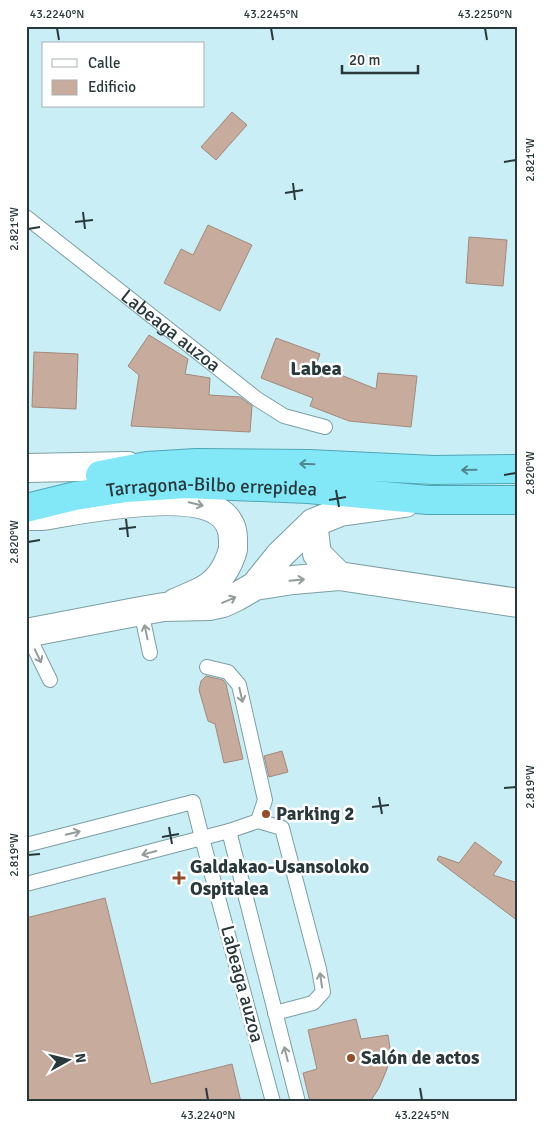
<svg xmlns="http://www.w3.org/2000/svg" width="544" height="1128" viewBox="0 0 544 1128" font-family="Signika,sans-serif">
  <rect width="100%" height="100%" fill="#caeef5"/>
  <path fill="#c7ab9d" stroke="#a3887b" d="M232,112L247,125L216,160L201,147Z
    M208,225L252,245L220,311L164,283L181,249L193,255Z
    M469,237L507,240L503,286L466,283Z
    M149,335L188,359L185,374L210,378L209,395L240,397L252,406L250,432L131,426L139,375L128,366Z
    M276,338L320,354L316,365L376,389L378,373L417,376L411,427L349,421L310,406L313,398L261,378Z
    M34,352L78,354L76,409L32,407Z
    M206,676L223,680L226,684L243,759L224,763L215,724L208,721L199,690L201,681Z
    M282,751L288,772L269,777L264,756Z
    M475,842L502,862L493,875L518,883V921L437,860L439,856L459,863Z
    M105,898L151,1084L232,1064L241,1102H26V918Z
    M356,1019L361,1039L388,1035L390,1048L387,1069L379,1088L370,1102H310L303,1073L317,1069L308,1030Z"/>
  <g fill="none" stroke-linecap="round" stroke-linejoin="round">
    <defs>
      <g id="service">
        <path id="s1" d="M26,217L257,399L284,416L325,427"/>
        <path d="M141,611L150,653"/>
        <path d="M27,633L50,680"/>
        <path d="M207,667L228,672L239,685L265,800L258,821"/>
        <path d="M229,831L258,821L282,828L319,969L323,992L313,1003L275,1013"/>
        <path d="M26,845L193,802L202,838L26,884"/>
        <path d="M273,1102L202,838L229,831L298,1102"/>
      </g>
      <path id="minor" d="M26,468L128,466
        M31,516H42C80,510 208,482 229,523C234,531 233,540 233,549C232,554 230,558 228,563C216,589 199,592 175,603
        M313,523L317,554L339,576
        M255,586L293,580L339,576L518,603
        M26,633L141,611L164,607L209,606L223,603L236,597L255,586L280,555L313,523L340,512L405,503"/>
      <g id="trunk">
        <path d="M100,475L147,466L196,463L309,464L434,470L518,469"/>
        <path id="s2" d="M26,508L75,496L126,488L186,484L308,489L428,500H518"/>
      </g>
    </defs>
    <use href="#service" stroke="#7c9fa5" stroke-width="16"/>
    <use href="#minor" stroke="#7c9fa5" stroke-width="30"/>
    <use href="#trunk" stroke="#4fa6b4" stroke-width="30"/>
    <use href="#service" stroke="#fff" stroke-width="14"/>
    <use href="#minor" stroke="#fff" stroke-width="28"/>
    <use href="#trunk" stroke="#82e8f8" stroke-width="28"/>
  </g>
  <defs><path id="oneway-shaft" d="M-6 0H5M1.5-3L5.5 0L1.5 3" fill="none" stroke-width="1.6" stroke-linecap="round" stroke-linejoin="round" transform="scale(1.25)"/></defs>
  <g stroke="#518790">
    <use href="#oneway-shaft" transform="translate(307 464) rotate(-178)"/>
    <use href="#oneway-shaft" transform="translate(469 470) rotate(179)"/>
  </g>
  <g stroke="#949c9c">
    <use href="#oneway-shaft" transform="translate(196 504) rotate(14)"/>
    <use href="#oneway-shaft" transform="translate(297 580) rotate(-5)"/>
    <use href="#oneway-shaft" transform="translate(229 600) rotate(-23)"/>
    <use href="#oneway-shaft" transform="translate(146 632) rotate(-102)"/>
    <use href="#oneway-shaft" transform="translate(38 656) rotate(64)"/>
    <use href="#oneway-shaft" transform="translate(241 695) rotate(77)"/>
    <use href="#oneway-shaft" transform="translate(73 833) rotate(-14)"/>
    <use href="#oneway-shaft" transform="translate(149 853) rotate(165)"/>
    <use href="#oneway-shaft" transform="translate(321 980) rotate(-98)"/>
    <use href="#oneway-shaft" transform="translate(286 1054) rotate(-104)"/>
  </g>
  <path fill="none" stroke="#29383a" stroke-width="2" d="M57,28L59,40M271,28L273,40M485,28L487,40M504,162L516,160M293,183L295,200M285,193L303,190M83,212L85,229M75,222L93,220M28,229L40,227M504,475L516,473M336,490L339,507M329,500L346,497M126,519L128,537M119,529L136,527M28,542L40,540M504,788L516,787M379,797L382,814M372,807L389,805M169,827L172,844M162,837L179,834M28,855L40,854M206,1088L208,1100M420,1088L422,1100"/>
  <g fill="#944d28" stroke="#fff" stroke-width="2">
    <circle cx="266" cy="814" r="5"/>
    <path d="M176.5 870.5h5v5h5v5h-5v5h-5v-5h-5v-5h5z"/>
    <circle cx="351" cy="1058" r="5"/>
  </g>
  <g text-anchor="middle" dominant-baseline="central" stroke-width="5" stroke-linejoin="round" paint-order="stroke">
    <g font-size="19" fill="#29383a" stroke="#fff">
      <text stroke="none"><textPath href="#s1" startOffset="184">Labeaga auzoa</textPath></text>
      <text stroke="none"><textPath href="#s2" startOffset="188">Tarragona-Bilbo errepidea</textPath></text>
      <text transform="translate(242 984) rotate(75)">Labeaga auzoa</text>
    </g>
    <g font-size="19" font-weight="bold" fill="#29383a" stroke="#fff" text-anchor="start">
      <text x="276" y="814">Parking 2</text>
      <text x="190" y="867">Galdakao-Usansoloko<tspan x="190" dy="22">Ospitalea</tspan></text>
      <text x="361" y="1058">Salón de actos</text>
    </g>
    <g font-size="20" font-weight="bold" fill="#29383a" stroke="#fff">
      <text x="316" y="368">Labea</text>
    </g>
  </g>
  <rect width="544" height="1128" fill="none" stroke="#ffffff" stroke-width="55"/>
  <rect x="42" y="42" width="162" height="65" fill="#ffffff" stroke="#a9afb0"/>
  <rect x="52" y="59" width="25" height="8" fill="#ffffff" stroke="#a9afb0"/>
  <text x="88" y="68" font-size="15" fill="#29383a">Calle</text>
  <rect x="52" y="80" width="25" height="15" fill="#c7ab9d" stroke="#a9afb0"/>
  <text x="88" y="92" font-size="15" fill="#29383a">Edificio</text>
  <g transform="translate(68 1060) rotate(82)" stroke="#ffffff" stroke-width="4" paint-order="stroke">
  <path d="M0-4L9 19L0 12L-9 19Z" fill="#29383a"/>
  <text y="-8" font-size="14" font-weight="bold" text-anchor="middle" fill="#29383a">N</text>
  </g>
  <path d="M342 65v8h76v-8" fill="none" stroke="#29383a" stroke-width="2.5"/>
  <text x="349" y="65" font-size="15" fill="#29383a" stroke="#ffffff" stroke-width="4" paint-order="stroke">20 m</text>
  <rect x="28" y="28" width="488" height="1072" fill="none" stroke="#29383a" stroke-width="2"/>
  <g font-size="12" text-anchor="middle" fill="#29383a">
    <text x="57" y="18">43.2240°N</text>
    <text x="271" y="18">43.2245°N</text>
    <text x="485" y="18">43.2250°N</text>
    <text transform="translate(530 160) rotate(-90)" y="4">2.821°W</text>
    <text transform="translate(14 229) rotate(-90)" y="4">2.821°W</text>
    <text transform="translate(530 473) rotate(-90)" y="4">2.820°W</text>
    <text transform="translate(14 542) rotate(-90)" y="4">2.820°W</text>
    <text transform="translate(530 787) rotate(-90)" y="4">2.819°W</text>
    <text transform="translate(14 855) rotate(-90)" y="4">2.819°W</text>
    <text x="208" y="1119">43.2240°N</text>
    <text x="422" y="1119">43.2245°N</text>
  </g>
</svg>
